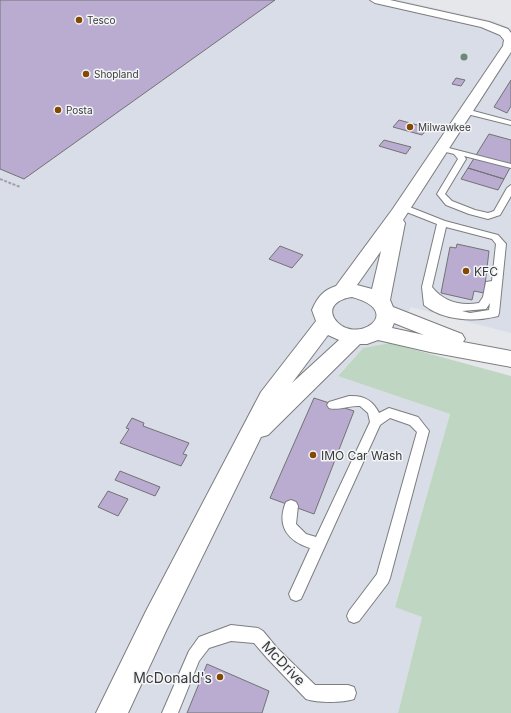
<svg xmlns="http://www.w3.org/2000/svg" width="511" height="713" viewBox="0 0 511 713" font-family="Inter,sans-serif">
  <rect width="100%" height="100%" fill="#e6e7ea"/>
  <path fill="#d9dde7" d="M0,0H399L493,21L511,28V333L411,307L390,343L363,348L338,375L450,414L395,606L422,617L398,713H0Z"/>
  <path fill="#bfd7c2" d="M390,343L511,376V713H398L422,617L395,607L450,414L338,376L363,348Z"/>
  <path fill="#b9acd0" stroke="#737274" d="M0,0H275L24,179L0,169Z
    M456,78L465,80L461,86L452,84Z
    M511,80V106L507,113L494,107Z
    M399,120L428,128L422,135L393,127Z
    M489,134L511,140V166L504,179L468,168Z
    M384,140L411,147L406,154L379,146Z
    M468,168L504,179L498,190L461,179Z
    M457,244L489,251L484,293L474,291L472,300L441,293L450,247L456,248Z
    M280,246L303,255L292,268L269,259Z
    M314,398L354,411L314,514L270,498Z
    M132,418L144,423L143,426L189,443L183,454L187,455L181,466L120,443L129,429L126,428Z
    M120,471L160,487L155,496L115,480Z
    M108,491L128,499L118,516L98,507Z
    M207,664L269,691L262,713H187Z"/>
  <g fill="none" stroke-linecap="round" stroke-linejoin="round">
    <defs>
      <path id="service" d="M463,109H466L511,121V125L463,113Z
        M438,146H441L511,164V168L464,156L466,159L445,194L452,201L475,210L488,213L494,211L507,188L511,185V196L500,215L488,219L469,214L446,205L437,194L458,159L454,154L438,150Z
        M402,204L445,221L498,235L506,244L499,313L498,316C475,322 443,321 424,305L422,287L437,224L399,209L398,207ZM446,227L492,239L496,244L492,281L486,282L483,297L479,303C460,306 444,302 432,287ZM490,303L489,310L470,313L462,311L486,309Z
        M349,396C363,395 373,400 379,413L389,408L418,417L429,431L390,578L388,583L359,621L354,623L349,621L347,616L349,611L377,574L417,432L410,425L390,418L380,425L301,599L296,601L291,599L289,594L310,548C288,541 276,526 286,502L291,500L296,502L298,506L296,524L306,534L316,537L370,422L368,413L360,406C350,405 337,411 329,408L327,405L329,402Z
        M231,625L258,628L263,631L277,648L315,685H348L354,687L356,693L354,699C343,703 317,703 306,699L267,658L254,643L231,641L209,648L199,661L178,713H162L189,651L199,637Z"/>
      <path id="minor" d="M370,0H390L489,22L508,29L511,33V52L403,220L405,223L390,300L393,307L462,334L465,339L463,342L511,351V367L430,352L378,340L367,344H360L268,435L261,437L166,631L128,713H96L146,611L261,392L316,321L312,310C317,298 323,290 336,286L392,210L503,46L504,40L500,35L481,27L375,3ZM381,251L372,289L357,285ZM352,297C408,312 353,348 334,318C327,305 342,298 352,297ZM394,323L424,335L392,328ZM328,335L339,340L292,383Z"/>
    </defs>
    <use href="#service" stroke="#7c7d7f" stroke-width="2"/>
    <use href="#minor" stroke="#7c7d7f" stroke-width="2"/>
    <path stroke="#a1a2a4" stroke-width="2" stroke-dasharray="3 1.5" stroke-linecap="butt" d="M0,179L20,187"/>
    <use href="#service" fill="#fff" fill-rule="evenodd"/>
    <use href="#minor" fill="#fff" fill-rule="evenodd"/>
  </g>
  <circle fill="#6c8976" cx="464" cy="57" r="3.5"/>
  <g fill="#834801" stroke="#f3f5f7" stroke-width="1.5">
    <circle cx="79" cy="20" r="4"/>
    <circle cx="86" cy="74" r="4"/>
    <circle cx="58" cy="110" r="4"/>
    <circle cx="410" cy="127" r="4"/>
    <circle cx="466" cy="271" r="4"/>
    <circle cx="313" cy="455" r="4"/>
    <circle cx="220" cy="677" r="4"/>
  </g>
  <g text-anchor="middle" dominant-baseline="central" stroke-width="3" stroke-linejoin="round" paint-order="stroke">
    <g font-size="10" fill="#39393a" stroke="#f3f5f7" text-anchor="start">
      <text x="87" y="20">Tesco</text>
      <text x="94" y="74">Shopland</text>
      <text x="66" y="110">Posta</text>
      <text x="418" y="127">Milwawkee</text>
    </g>
    <g font-size="12" fill="#39393a" stroke="#f3f5f7" text-anchor="start">
      <text x="474" y="271">KFC</text>
      <text x="321" y="455">IMO Car Wash</text>
    </g>
    <g font-size="14" fill="#39393a" stroke="#f3f5f7">
      <text transform="translate(284 663) rotate(46)">McDrive</text>
    </g>
    <g font-size="14" fill="#39393a" stroke="#f3f5f7" text-anchor="end">
      <text x="212" y="677">McDonald's</text>
    </g>
  </g>
</svg>
